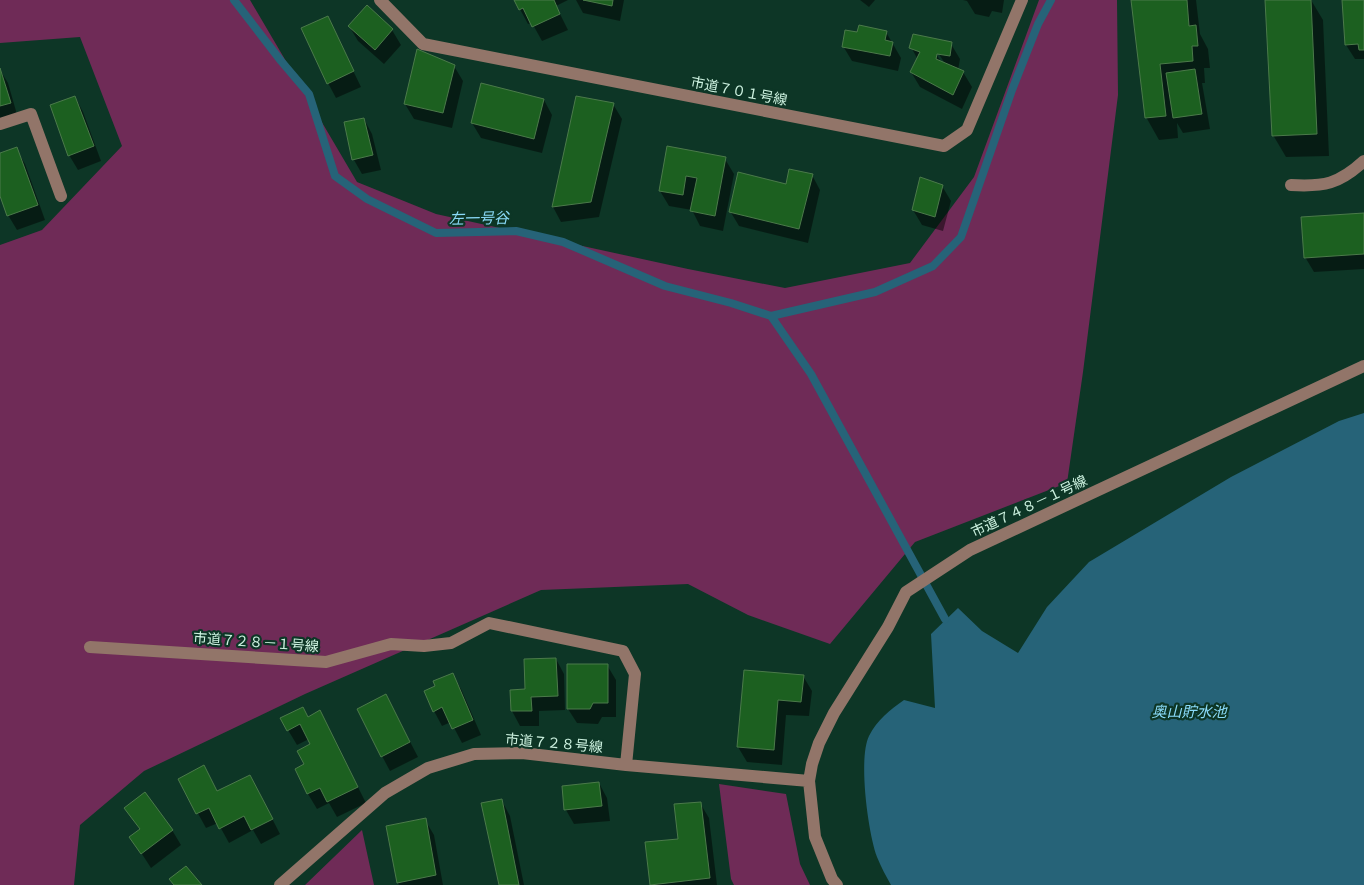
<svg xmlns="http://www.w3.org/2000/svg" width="1364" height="885" viewBox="0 0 1364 885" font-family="Ubuntu,'Noto Sans JP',sans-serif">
  <rect width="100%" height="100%" fill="#0d3626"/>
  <path fill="#6f2b57" d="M0,0H250L357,182L436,214L688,269L785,288L910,263L974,177L1039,0H1117L1118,95L1083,372L1067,483L915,542L830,644L748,615L688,584L541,590L305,694L144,771L80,825L74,885H0V245L42,230L122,146L80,37L0,43Z
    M719,784L786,794L800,864L810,885H734L731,879Z
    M362,830L374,885H305Z"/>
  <path fill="#266378" d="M1364,413V885H891C886,876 881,867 877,857C868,833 858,758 869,736C877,720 890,710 904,700L935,708L931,634L958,608L982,631L1018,653L1047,607L1089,562L1231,477L1339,421Z"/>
  <path fill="#0007" fill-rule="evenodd" d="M515,0H568L556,6L568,30L542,41L532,23L528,24Z
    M576,0H624L620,21L583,13Z
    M860,0H875L869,7Z
    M963,0H1004L1002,13L992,11L989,17L975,14L967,1Z
    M1133,0H1196L1200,34L1208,49L1210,68H1204L1205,83H1202L1210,129L1183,133L1177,123L1178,138L1159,140L1146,117Z
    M1267,0H1311L1323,20L1329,156L1286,157L1273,135Z
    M1343,0H1364V59H1355L1346,45Z
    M367,7L392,30L401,45L384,64L358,41L349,26Z
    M327,17L361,87L336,98L328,83Z
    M886,32L901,58L898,71L852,61L843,46L858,34Z
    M951,44L960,59L958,70L963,72L972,87L962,109L920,87L911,72L918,60L911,47ZM935,48L944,62H941L933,49Z
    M454,66L463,81L452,128L414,119L405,104Z
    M0,70L8,83L18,118L0,124Z
    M75,97L83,112L101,161L78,170L69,155Z
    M544,100L552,115L542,153L481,138L472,123Z
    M613,104L622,119L599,217L561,222L553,207Z
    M364,119L372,134L381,170L362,174L354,160Z
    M668,148L725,159L734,174L723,231L700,226L692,210L669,206L660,191Z
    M16,149L25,164L45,220L17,230L8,215L0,192V155Z
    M812,175L820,190L808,243L739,226L730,211L787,185Z
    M942,186L951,201L943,231L922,225L913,210Z
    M1364,214V269L1314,272L1305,257Z
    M556,659L564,674L565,710L539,711V726H520L512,711V691H526Z
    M607,665L616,680V717H602L598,724L577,723L568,709Z
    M745,671L803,676L812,691L809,716L786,715L782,765L747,762L738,747Z
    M452,674L461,689L481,735L462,743L451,722L442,726L434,711L437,686Z
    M394,711L418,757L390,771L382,756Z
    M320,712L366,803L337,817L329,803L317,809L308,794L296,769L305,765L311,745L309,739L297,745L288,730Z
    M179,779L217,793L258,791L280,834L261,844L253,830L229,843L218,823L206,828Z
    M599,783L607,798L610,821L574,824L566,810Z
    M502,801L510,816L524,885H500Z
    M700,803L709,818L717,885H651Z
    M126,808L172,830L181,845L151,868L131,837L140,830Z
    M425,820L434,835L443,885H399L398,883Z"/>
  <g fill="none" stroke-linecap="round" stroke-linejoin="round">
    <path stroke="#266378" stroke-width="8" d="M234,0L281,61L309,94L335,176L367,199L436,233L516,231L563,242L665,286L731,303L771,316
      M771,316L875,292L933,266L961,237L1012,90L1038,24L1051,0
      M771,316L811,374L945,619"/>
  </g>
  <path fill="#1c6020" stroke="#4b7a4a" d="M514,0H554L560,14L532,27L523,8L519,10Z
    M583,0H613L612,6Z
    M1131,0H1187L1189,26L1196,25L1198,46H1192L1193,61L1160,64L1166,116L1145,118Z
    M1265,0H1311L1317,134L1272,136Z
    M1342,0H1364V50H1359L1358,44L1345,45Z
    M367,5L393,29L375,50L348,26Z
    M328,16L354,71L327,84L301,28Z
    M859,25L887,31L885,40L893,42L890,56L842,47L845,30L857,32Z
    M913,34L952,42L950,56L937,54L936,59L964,71L953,95L910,72L920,52L909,48Z
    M417,49L455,65L443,113L404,104Z
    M0,68L11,103L0,106Z
    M1195,69L1202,114L1173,118L1166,73Z
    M481,83L544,99L534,139L471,123Z
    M75,96L94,146L68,156L50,105Z
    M576,96L614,103L591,202L552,207Z
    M364,118L373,155L352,160L344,122Z
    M667,146L726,157L715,216L690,211L697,178L686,176L683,195L659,191Z
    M17,147L38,205L7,216L0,196V153Z
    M789,169L813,174L799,229L729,212L738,172L786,184Z
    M920,177L943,185L935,217L912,210Z
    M1364,213V254L1304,258L1301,217Z
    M556,658L558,696L531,697L532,711H511L510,690L525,689L524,659Z
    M567,664H608V703H593L590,709H567Z
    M744,670L804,675L801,702L778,700L774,750L737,747Z
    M453,673L473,720L452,729L442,707L433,712L424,691L435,686L433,681Z
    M386,694L410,742L381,757L357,709Z
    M303,707L308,717L320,710L358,787L327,802L320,788L307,794L295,769L304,764L297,751L310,744L300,724L287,731L280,718Z
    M204,765L217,791L250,775L273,819L251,830L244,816L219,829L209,808L196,814L178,779Z
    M599,782L602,806L564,810L562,786Z
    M145,792L173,830L141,854L129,837L140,829L124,808Z
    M502,799L519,885H499L481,803Z
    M701,802L710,878L650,885L645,842L678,839L674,804Z
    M426,818L436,875L397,883L386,826Z
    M186,866L202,885H174L169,879Z"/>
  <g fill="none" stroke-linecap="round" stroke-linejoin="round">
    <path stroke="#927569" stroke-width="12" d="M380,0L423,44L944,146L967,130L1022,0
      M0,124L31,114L61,196
      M1291,185C1324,187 1339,184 1364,161
      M90,647L326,662L391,644L424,646L451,643L489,623L623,651L635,674L626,765
      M280,885L385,793L428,768L474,754L522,753L626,765L809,781
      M837,885L832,879L815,837L809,781L812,764L819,743L834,713L888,627L906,592L970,550L1364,366"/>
  </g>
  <g text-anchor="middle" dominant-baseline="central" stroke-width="4.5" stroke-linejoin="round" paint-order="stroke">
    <g font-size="14" fill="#ccf1df" stroke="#0d3626">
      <text transform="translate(739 91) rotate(11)">市道７０１号線</text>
      <text transform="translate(1029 506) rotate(-25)">市道７４８－１号線</text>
      <text transform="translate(256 642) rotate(4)">市道７２８－１号線</text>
      <text transform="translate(554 743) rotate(5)">市道７２８号線</text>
    </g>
    <g font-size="15" font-style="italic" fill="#8adaf8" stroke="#0d3626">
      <text transform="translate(479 218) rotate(-1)">左一号谷</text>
      <text x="1189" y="711">奥山貯水池</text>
    </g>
  </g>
</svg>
